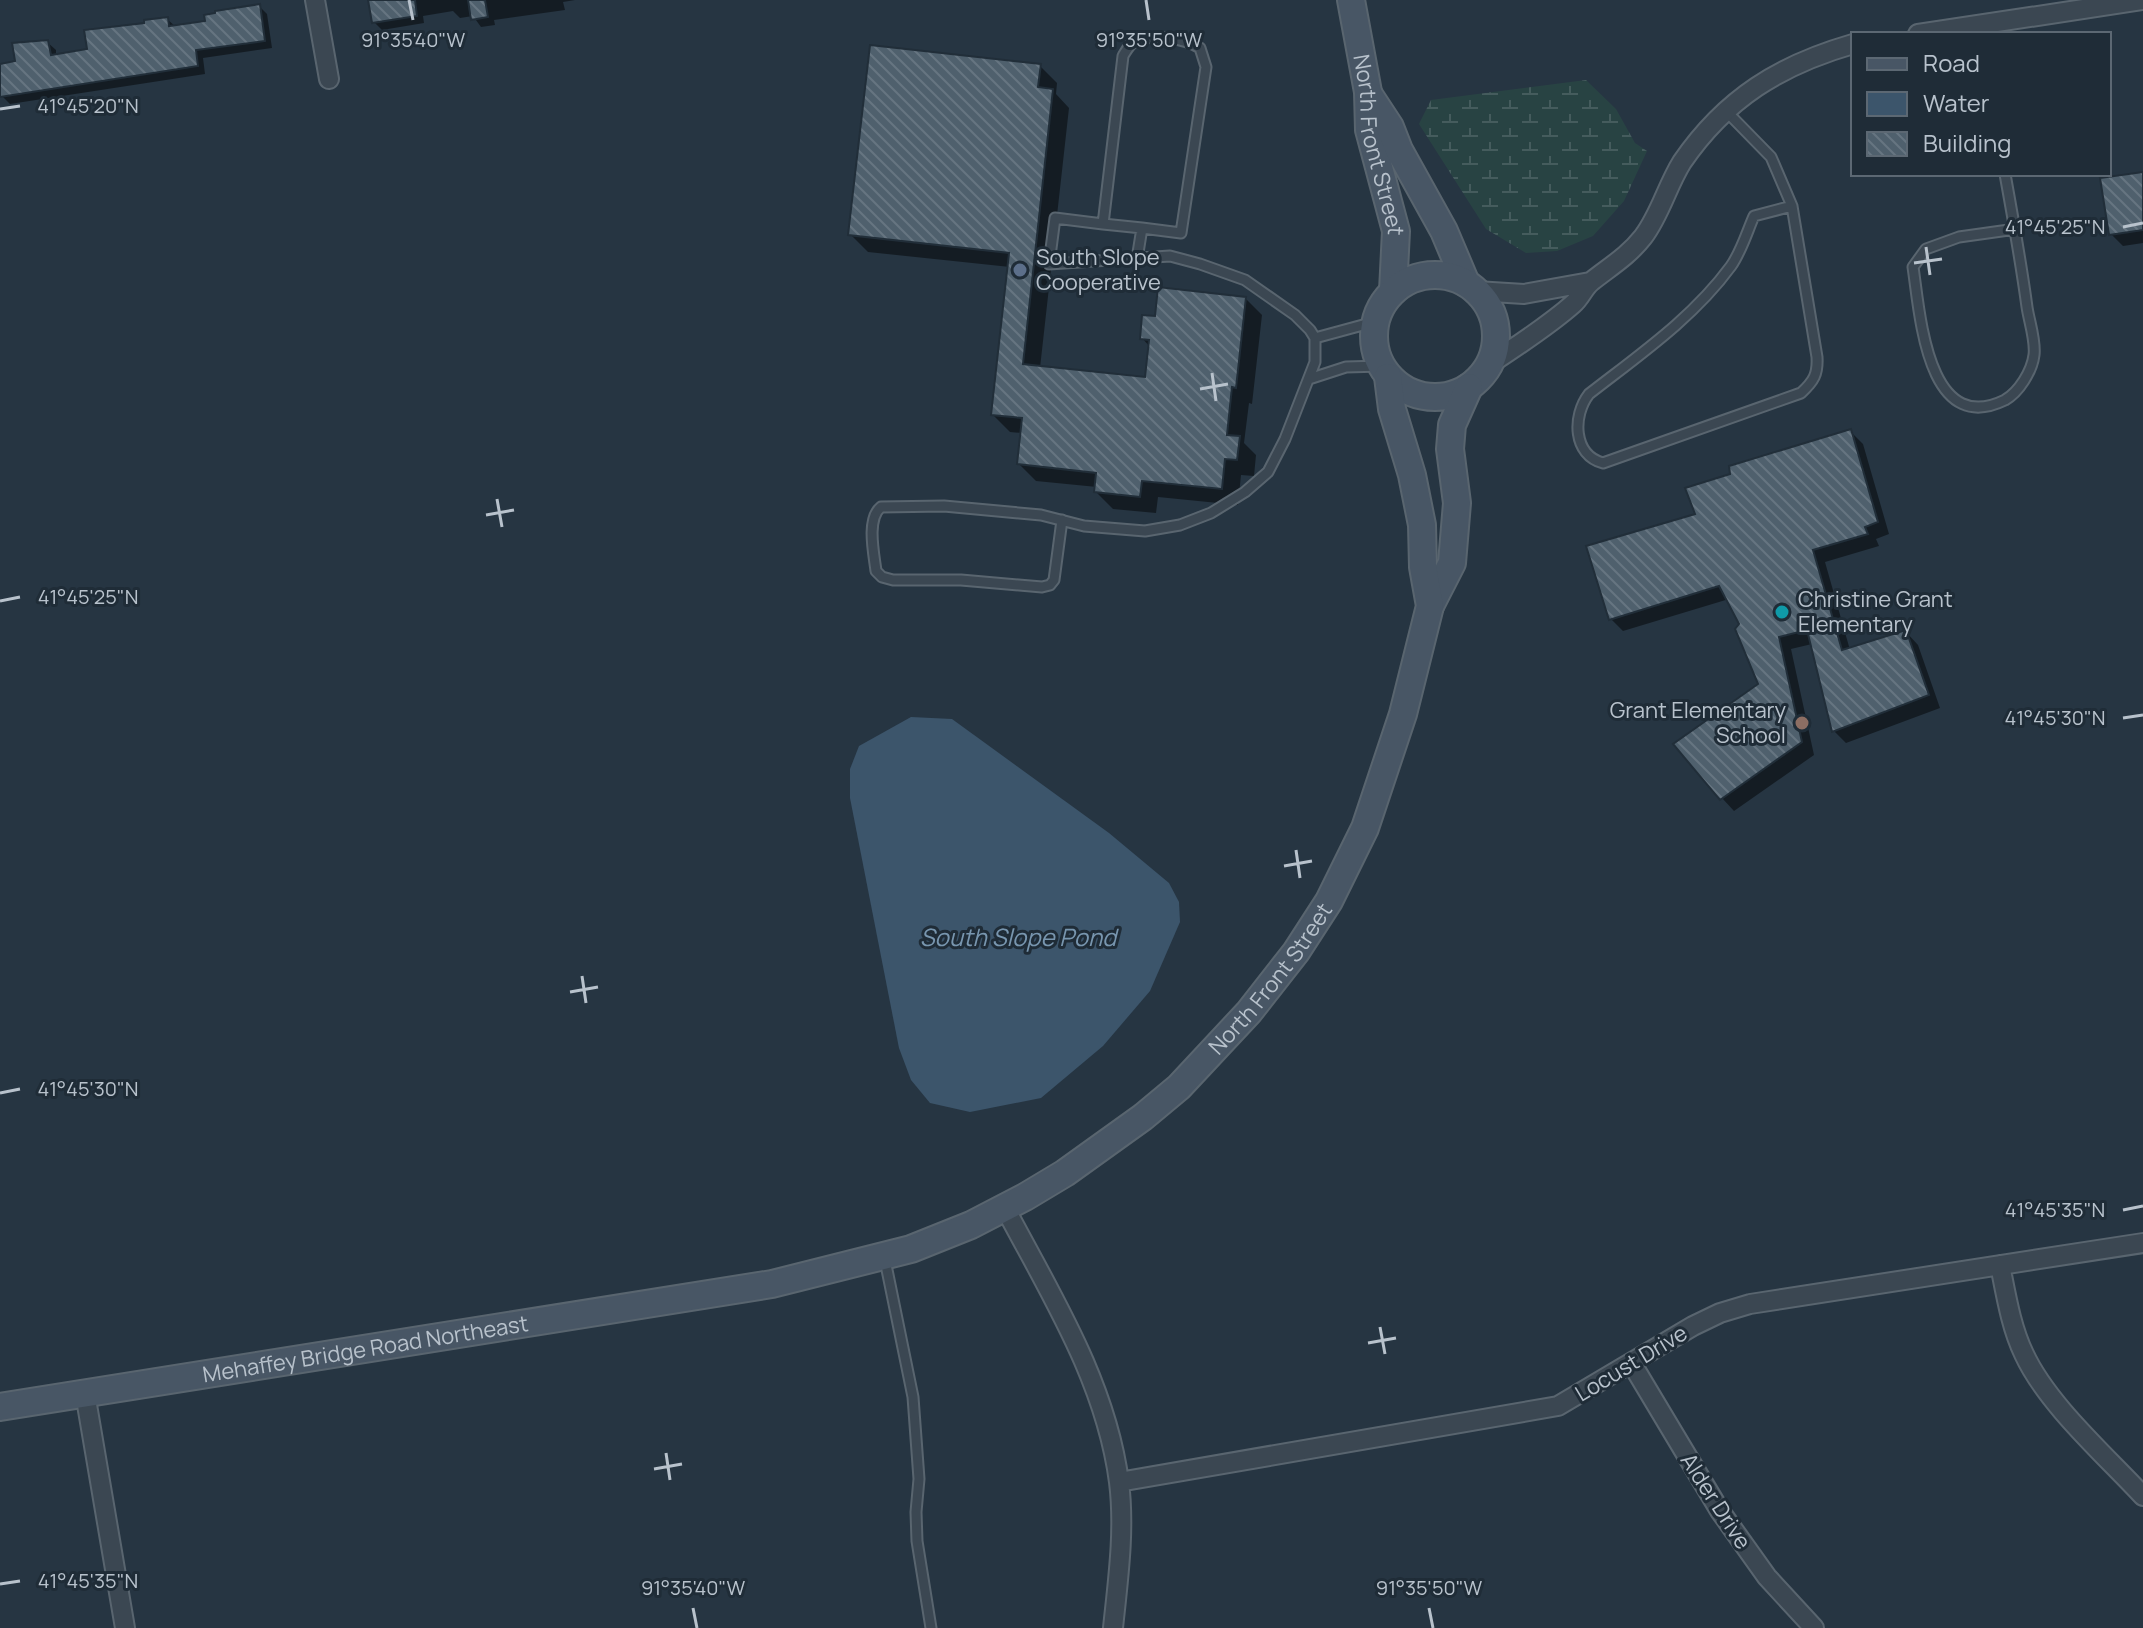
<svg xmlns="http://www.w3.org/2000/svg" width="2143" height="1628" viewBox="0 0 2143 1628" font-family="Manrope,sans-serif">
  <defs>
    <pattern id="wetland-marsh" width="20" height="14" patternUnits="userSpaceOnUse" patternTransform="scale(2)"><rect width="20" height="14" fill="#284343"/><path d="M1 5h8M5 5V1M11 12h8M15 12V8" fill="none" stroke="#455c5d"/></pattern>
    <pattern id="building-back-hatch" width="6" height="6" patternUnits="userSpaceOnUse" patternTransform="scale(2)"><rect width="6" height="6" fill="#4f606d"/><path d="M-1 5l2 2M0 0l6 6M5-1l2 2" fill="none" stroke="#667581"/></pattern>
  </defs>
  <rect width="100%" height="100%" fill="#263542"/>
  <path fill="url(#wetland-marsh)" d="M1586,80L1616,109L1635,143L1647,151L1624,201L1593,236L1557,251L1526,253L1486,229L1419,124L1431,100Z"/>
  <path fill="#3c556b" d="M911,717L952,719L1109,833L1169,883L1179,902L1180,922L1150,991L1103,1046L1041,1098L970,1112L930,1103L911,1080L899,1048L850,798V769L859,746Z"/>
  <path fill="#0007" d="M370,0H575L563,2L565,10L494,20L495,25L481,27L473,16L460,18L453,11L423,16L424,23L382,30L374,22Z
    M259,6L267,14L272,48L203,58L205,74L10,104L2,96L0,66L18,63L47,42L56,50V56L89,51L167,19L176,27L208,23Z
    M1040,66L1057,83L1056,94L1069,108L1040,368L1147,380L1150,347L1142,338L1157,319L1245,298L1262,315L1252,404L1249,403L1244,443L1256,455L1254,476L1241,475L1238,505L1158,497L1156,513L1113,509L1096,492L1097,487L1036,481L1019,464L1022,433L1010,432L993,415L1010,267L868,252L851,235Z
    M2143,174V243L2123,246L2111,234Z
    M1850,431L1863,444L1889,534L1876,539L1879,546L1825,562L1850,650L1906,632L1918,645L1940,708L1846,743L1834,731L1812,644L1791,649L1814,755L1734,811L1722,798L1761,684L1742,624L1729,599L1623,631L1611,619L1697,515Z"/>
  <path fill="url(#building-back-hatch)" stroke="#212e39" stroke-width="2" d="M368,0H415L417,16L372,23Z
    M468,0H485L488,17L471,20Z
    M260,4L265,41L196,50L198,66L0,97V64L15,61L12,43L48,40L51,55L87,49L84,30L144,23V20L168,17L169,26L205,21L204,15L215,13V11Z
    M870,45L1041,64L1038,87L1053,89L1023,364L1145,377L1149,340L1140,339L1142,315L1155,316L1158,287L1246,297L1236,388L1232,387L1227,435L1240,436L1237,460L1225,459L1222,489L1142,481L1140,497L1094,492L1096,473L1017,464L1022,418L991,415L1009,253L848,235Z
    M2143,172V230L2109,235L2100,178Z
    M1851,429L1878,522L1865,527L1868,534L1813,550L1842,650L1906,630L1929,695L1832,732L1807,630L1779,637L1802,742L1720,800L1673,744L1758,684L1735,629L1739,624L1719,586L1609,620L1586,546L1695,514L1685,488L1730,474L1729,466Z"/>
  <g fill="none" stroke-linecap="round" stroke-linejoin="round">
    <defs>
      <path id="lane" d="M1726,111L1771,157L1792,206
        M2005,174C2013,218 2021,262 2027,307C2029,321 2036,341 2034,355C2032,371 2019,392 2005,400C1927,438 1920,314 1913,267L1926,249L1959,237L2016,229
        M1792,206L1817,357C1818,374 1814,381 1801,393L1603,463C1573,455 1572,416 1589,394C1639,355 1693,318 1731,266C1741,252 1747,232 1754,216Z
        M1103,224L1142,228
        M1315,338L1374,322
        M1309,379L1346,367L1382,366
        M1062,520L1054,580L1050,585L1042,587L961,580H893L882,577L876,571C874,554 866,519 881,507L944,506L1041,515L1084,526L1145,531L1180,525L1211,513L1245,492L1268,472L1285,439L1315,362V338L1310,330L1295,315L1245,280L1200,264L1170,256L1049,264L1055,218L1103,224L1123,56C1126,51 1130,43 1136,41C1152,33 1186,39 1200,48L1206,67L1181,233L1142,228L1137,259
        M885,1260L913,1397L919,1479L916,1512L917,1541L931,1628"/>
      <path id="street" d="M315,0L329,79
        M1918,34L2143,0
        M1476,291L1524,294L1590,282
        M1490,364C1518,345 1547,327 1573,304C1581,297 1584,287 1592,281C1611,266 1628,256 1643,237C1660,215 1667,186 1682,162C1726,98 1780,65 1853,44
        M1005,1208C1051,1295 1106,1382 1119,1482C1125,1530 1118,1580 1113,1628
        M2000,1265C2006,1295 2011,1327 2024,1354C2047,1404 2105,1455 2143,1496
        M1632,1364L1720,1511L1767,1577L1814,1628
        M85,1393L125,1628
        M1119,1482L1558,1406L1693,1326L1720,1313L1750,1304L2143,1243"/>
      <g id="secondary">
        <path id="s1" d="M1351,0L1368,92L1369,130L1396,231L1393,291"/>
        <path d="M1369,95L1390,127L1399,150L1444,231L1466,283"/>
        <circle cx="1435" cy="336" r="61"/>
        <path d="M1430,606L1452,563L1457,503L1450,449L1452,425L1469,387"/>
        <path id="s2" d="M0,1407L772,1284L911,1249L971,1225L1025,1197L1065,1173L1143,1117L1179,1087L1249,1012L1296,952L1329,901L1365,828L1403,714L1430,606L1423,567L1422,525L1412,475L1392,409L1388,377"/>
      </g>
    </defs>
    <use href="#lane" stroke="#59656f" stroke-width="13"/>
    <use href="#street" stroke="#59656f" stroke-width="22"/>
    <use href="#secondary" stroke="#59656f" stroke-width="30"/>
    <use href="#lane" stroke="#3b4752" stroke-width="9"/>
    <use href="#street" stroke="#3b4752" stroke-width="18"/>
    <use href="#secondary" stroke="#485665" stroke-width="26"/>
  </g>
  <path fill="none" stroke="#b8c2cc" stroke-width="3" d="M409,0L413,20M1146,0L1149,20M0,109L20,106M2123,227L2143,223M1926,247L1930,275M1914,263L1942,259M1212,373L1216,401M1200,389L1228,384M497,499L502,527M486,515L514,510M0,601L20,597M2123,718L2143,715M1296,850L1300,878M1284,866L1312,861M582,976L586,1003M570,992L598,987M0,1093L20,1089M2123,1210L2143,1206M1380,1327L1385,1354M1368,1343L1396,1338M666,1453L670,1480M654,1469L682,1464M0,1584L20,1581M693,1608L697,1628M1429,1608L1433,1628"/>
  <circle fill="#5c6f8a" stroke="#1f2c37" stroke-width="3" cx="1020" cy="270" r="8"/>
  <circle fill="#0f9aa8" stroke="#1f2c37" stroke-width="3" cx="1782" cy="612" r="8"/>
  <circle fill="#8d6e63" stroke="#1f2c37" stroke-width="3" cx="1802" cy="723" r="8"/>
  <g text-anchor="middle" dominant-baseline="central" stroke-width="6" stroke-linejoin="round" paint-order="stroke">
    <g font-size="22" fill="#b8c2cc" stroke="#1f2c37">
      <text stroke="none"><textPath href="#s1" startOffset="148">North Front Street</textPath></text>
      <text stroke="none"><textPath href="#s2" startOffset="1382">North Front Street</textPath></text>
      <text stroke="none"><textPath href="#s2" startOffset="370">Mehaffey Bridge Road Northeast</textPath></text>
      <text transform="translate(1631 1363) rotate(-31)">Locust Drive</text>
      <text transform="translate(1716 1501) rotate(57)">Alder Drive</text>
    </g>
    <g font-size="22" fill="#b8c2cc" stroke="#1f2c37" text-anchor="start">
      <text x="1036" y="257">South Slope<tspan x="1036" dy="25">Cooperative</tspan></text>
      <text x="1798" y="599">Christine Grant<tspan x="1798" dy="25">Elementary</tspan></text>
      <text x="1786" y="710" text-anchor="end">Grant Elementary<tspan x="1786" dy="25">School</tspan></text>
    </g>
    <g font-size="24" font-style="italic" fill="#7896af" stroke="#1f2c37">
      <text x="1018" y="936">South Slope Pond</text>
    </g>
  </g>
  <g font-size="20" text-anchor="middle" fill="#b8c2cc" stroke="#1f2c37" stroke-width="6" stroke-linejoin="round" paint-order="stroke">
    <text x="413" y="47">91°35'40"W</text>
    <text x="1149" y="47">91°35'50"W</text>
    <text x="88" y="113">41°45'20"N</text>
    <text x="2055" y="234">41°45'25"N</text>
    <text x="88" y="604">41°45'25"N</text>
    <text x="2055" y="725">41°45'30"N</text>
    <text x="88" y="1096">41°45'30"N</text>
    <text x="2055" y="1217">41°45'35"N</text>
    <text x="88" y="1588">41°45'35"N</text>
    <text x="693" y="1595">91°35'40"W</text>
    <text x="1429" y="1595">91°35'50"W</text>
  </g>
  <rect x="1851" y="32" width="260" height="144" fill="#1f2c37" stroke="#5c6873" stroke-width="2"/>
  <rect x="1867" y="58" width="40" height="12" fill="#485665" stroke="#5c6873" stroke-width="2"/>
  <text x="1923" y="72" font-size="24" fill="#b8c2cc">Road</text>
  <rect x="1867" y="92" width="40" height="24" fill="#3c556b" stroke="#5c6873" stroke-width="2"/>
  <text x="1923" y="112" font-size="24" fill="#b8c2cc">Water</text>
  <rect x="1867" y="132" width="40" height="24" fill="url(#building-back-hatch)" stroke="#5c6873" stroke-width="2"/>
  <text x="1923" y="152" font-size="24" fill="#b8c2cc">Building</text>
</svg>
